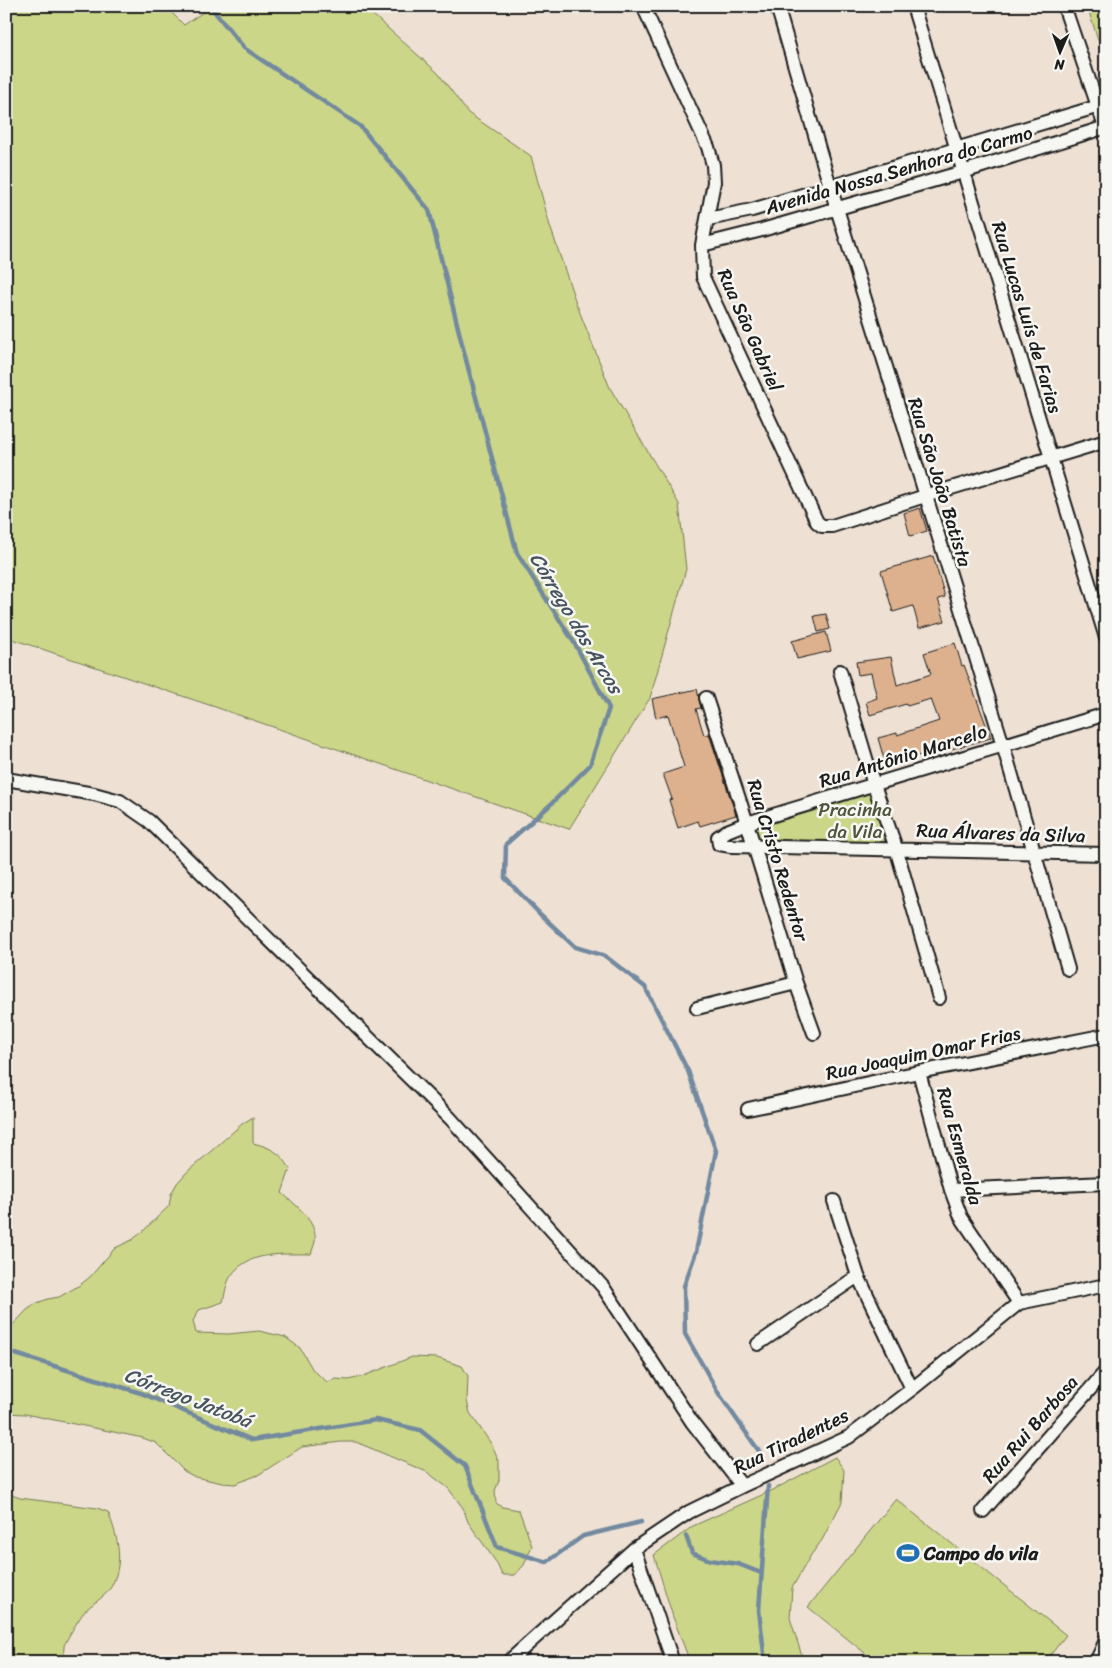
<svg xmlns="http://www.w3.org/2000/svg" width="1112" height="1668" viewBox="0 0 1112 1668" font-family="Sriracha,sans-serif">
  <rect width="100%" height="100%" fill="#eee1d4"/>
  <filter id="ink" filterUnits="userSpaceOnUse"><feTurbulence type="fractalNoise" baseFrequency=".02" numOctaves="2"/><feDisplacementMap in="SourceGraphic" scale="10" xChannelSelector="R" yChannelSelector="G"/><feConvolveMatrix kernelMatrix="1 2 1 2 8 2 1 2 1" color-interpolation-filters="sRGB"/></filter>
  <g filter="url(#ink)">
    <path fill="#cbd689" stroke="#747952" d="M6,6H165L184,25L212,6H363L438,73L468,113L531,156L550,226L576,303L610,388L679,504L686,569L650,698L569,829L218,708L12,639L6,632Z
      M1087,6H1106V64Z
      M871,792L885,843L757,841L755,826Z
      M253,1117V1143C270,1147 282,1153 290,1169L282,1193C295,1204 318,1222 315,1242C314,1246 312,1250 311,1254C284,1254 247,1251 231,1276C226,1283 225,1294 223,1302L199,1310L193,1321L196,1333L228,1334L259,1331L285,1337L300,1348L313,1370L327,1382L336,1379L348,1380L361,1377L412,1357L437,1358L462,1366L468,1376L467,1401L470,1413L492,1445L499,1461V1480L495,1491L496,1503L502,1507L519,1510L532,1546L524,1565L515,1575H502L496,1562L468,1522L463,1508L448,1488L427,1472L356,1442H341L302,1447L258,1475L235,1484L222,1483L195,1477L184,1471L156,1443L143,1438L25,1414L6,1413V1327L10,1328L27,1310L37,1303L48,1299L59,1297L80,1285L90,1277L115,1248L132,1240L141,1233L169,1206L171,1194L177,1183L187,1172L242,1124Z
      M835,1457L844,1470L842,1502L822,1540L811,1555L792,1588L790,1618L801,1653V1662H690L673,1617L654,1555L693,1526L773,1490Z
      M6,1493L20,1498L97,1508L108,1512C117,1535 124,1559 113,1583C108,1596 95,1601 86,1610C82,1613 65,1642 64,1646C63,1651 65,1657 65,1662H6Z
      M896,1499L1066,1635L1045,1662H876L808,1607Z"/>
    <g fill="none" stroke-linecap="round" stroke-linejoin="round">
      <path stroke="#72899f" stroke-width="4.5" d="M210,6L244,48L360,126L429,210L464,352L517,553L575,644L609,708L590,765L549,806L506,844L505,878L540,914L575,947L605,956L645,987L688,1071L716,1151L696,1252L684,1286L685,1334L719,1394L761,1454
        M6,1351L141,1393L252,1440L376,1420L420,1430L465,1466L497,1547L547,1562L583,1536L641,1522
        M686,1536L692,1553L710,1560L738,1564L761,1573
        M765,1662L759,1610L768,1486"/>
    </g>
    <path fill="#ddb18e" stroke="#1c1c1c" d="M920,508L927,531L910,536L904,513Z
      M933,556L945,597L938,599L945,621L919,628L913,606L893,612L881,571Z
      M826,614L830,629L818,632L814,616Z
      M826,632L831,651L797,659L792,641Z
      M955,643L962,666L964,665L991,738L948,750V748L927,753L886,766L878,738L897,733V735L939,721L931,699L907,706L906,704L870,715L866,702L877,698L871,673L858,675L856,662L891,657L897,685L931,674L924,653Z
      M697,689L701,708L696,709L704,735L709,734L736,815L700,826L698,821L678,828L669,800L672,799L663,774L684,767L668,715L656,718L652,699Z"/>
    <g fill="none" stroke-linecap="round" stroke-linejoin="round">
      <defs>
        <path id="street" d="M643,6L708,147L713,165L714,182L702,245L703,277L817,522L822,526H832L925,496L1106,441
          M777,6L830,186L1003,745L1068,969
          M913,6L1106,638
          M1064,6L1106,130
          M708,219L752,210L1106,104
          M702,245L762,230L963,172L1106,127
          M840,671L874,785L896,848L939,998
          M706,698L747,823L796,983L814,1033
          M1106,714L747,823L727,831L718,837L719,844L731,846L1106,854
          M6,779L94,794L120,801L149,821L450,1118L603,1287L692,1422L742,1486
          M697,1008L796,983
          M919,1072L951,1190L961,1217L1019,1303
          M748,1109L919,1072L1106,1035
          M951,1190L1106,1183
          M834,1201L858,1276L912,1389
          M758,1344L858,1276
          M983,1511L1106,1371
          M634,1549L673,1662
          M508,1662L634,1549L689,1512L742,1486L849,1437L912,1389L1019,1303L1106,1285
          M1096,1662L1106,1640"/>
      </defs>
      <use href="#street" stroke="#1c1c1c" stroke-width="16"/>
      <use href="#street" stroke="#f6f6f2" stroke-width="12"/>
    </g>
  </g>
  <defs>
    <symbol id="stadium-bare" viewBox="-9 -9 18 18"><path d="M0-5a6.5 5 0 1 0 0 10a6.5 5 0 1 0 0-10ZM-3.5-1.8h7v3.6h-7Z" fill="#1f6fb2" stroke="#f6f6f2" stroke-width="2.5" paint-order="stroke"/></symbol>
  </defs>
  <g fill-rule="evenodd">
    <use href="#stadium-bare" x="892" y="1537" width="32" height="32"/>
  </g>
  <g text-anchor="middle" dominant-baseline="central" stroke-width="5" stroke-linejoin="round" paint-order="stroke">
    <g font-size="19" fill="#1c1c1c" stroke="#f6f6f2">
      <text transform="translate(899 170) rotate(-16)">Avenida Nossa Senhora do Carmo</text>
      <text transform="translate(1027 317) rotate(73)">Rua Lucas Luís de Farias</text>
      <text transform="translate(750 330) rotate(66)">Rua São Gabriel</text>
      <text transform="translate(940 482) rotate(73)">Rua São João Batista</text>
      <text transform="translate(903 756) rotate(-17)">Rua Antônio Marcelo</text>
      <text transform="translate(1001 833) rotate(2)">Rua Álvares da Silva</text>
      <text transform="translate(778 860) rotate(73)">Rua Cristo Redentor</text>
      <text transform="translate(923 1053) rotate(-12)">Rua Joaquim Omar Frias</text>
      <text transform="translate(960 1146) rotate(74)">Rua Esmeralda</text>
      <text transform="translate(1030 1429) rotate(-49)">Rua Rui Barbosa</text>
      <text transform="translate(791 1441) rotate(-26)">Rua Tiradentes</text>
    </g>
    <g font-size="19" fill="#51543d" stroke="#f6f6f2">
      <text x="855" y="809">Pracinha<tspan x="855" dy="22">da Vila</tspan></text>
    </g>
    <g font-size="19" font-weight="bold" fill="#1c1c1c" stroke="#f6f6f2" text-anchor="start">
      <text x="924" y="1553">Campo do vila</text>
    </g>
    <g font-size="20" font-style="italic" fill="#47535d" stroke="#f6f6f2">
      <text transform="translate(576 623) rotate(59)">Córrego dos Arcos</text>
      <text transform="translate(188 1398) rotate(21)">Córrego Jatobá</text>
    </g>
  </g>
  <rect width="1112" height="1668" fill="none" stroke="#f6f6f2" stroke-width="25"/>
  <rect x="12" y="12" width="1087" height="1643" fill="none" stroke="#1c1c1c" stroke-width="2" filter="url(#ink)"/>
  <g transform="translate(1060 52) rotate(182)" stroke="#f6f6f2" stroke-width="4" paint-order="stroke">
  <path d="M0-4L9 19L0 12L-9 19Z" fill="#1c1c1c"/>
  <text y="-8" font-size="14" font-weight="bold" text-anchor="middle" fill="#1c1c1c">N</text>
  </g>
</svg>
